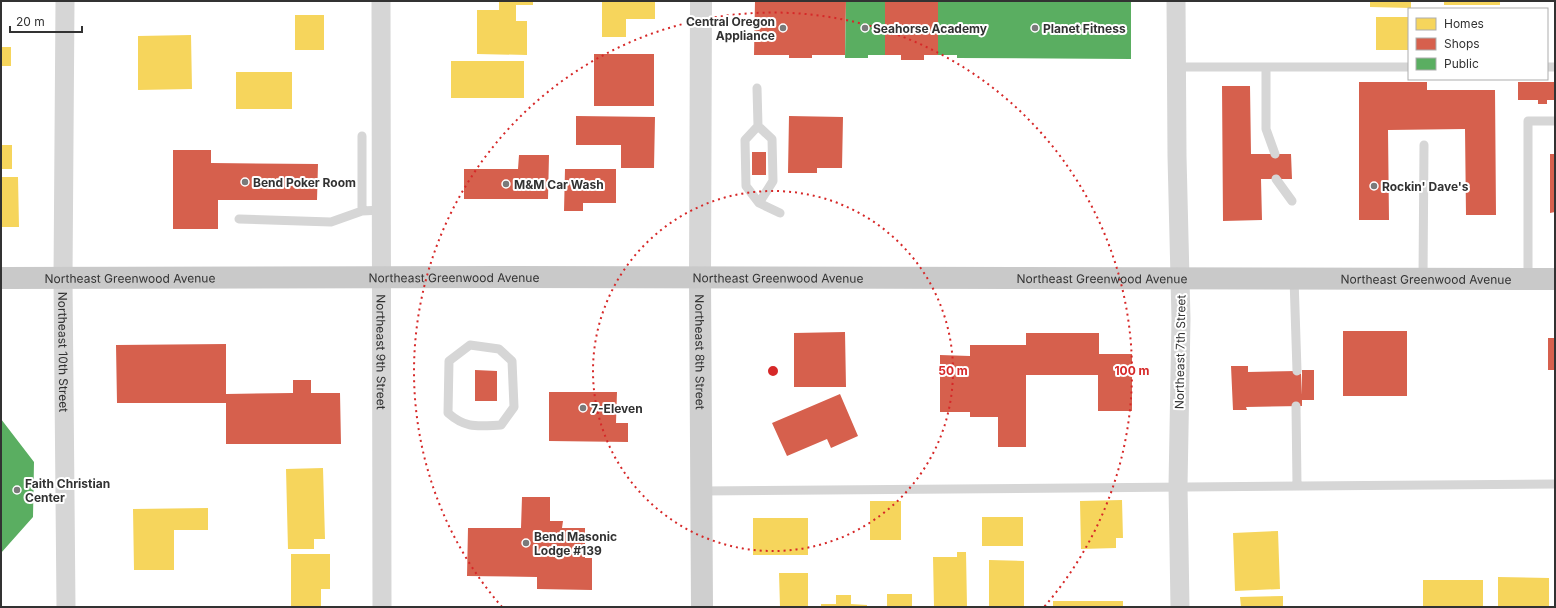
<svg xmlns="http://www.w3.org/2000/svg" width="1556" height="608" viewBox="0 0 1556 608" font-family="Inter,sans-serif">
  <rect width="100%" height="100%" fill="#fff"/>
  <path fill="#f6d55c" d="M499,1H533V5H516V21H527V55L477,54V10H499Z
    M602,1H655V19H626V37H602Z
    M1370,1H1411V8L1370,7Z
    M1444,1H1500V5H1444Z
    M295,15H324V50H295Z
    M1376,17H1409V50H1376Z
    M191,35L192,89L138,90V36Z
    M1,47H11V66H1Z
    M451,61H524V98H451Z
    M236,72H292V109H236Z
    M1,145H12V169H1Z
    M1,177H18L19,227H1Z
    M323,468L325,539H314V549H288L286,469Z
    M1122,500L1123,538H1116V548L1081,549L1080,501Z
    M870,501H901V540H870Z
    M208,508V530H174V570H134L133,509Z
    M982,517H1023V546H982Z
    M753,518H808V555H753Z
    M1278,531L1280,589L1235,591L1233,533Z
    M957,552H966L967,607H934L933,557H957Z
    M291,554H330V589H321V607H291Z
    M989,560L1024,561V607H989Z
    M779,573H808V607H780Z
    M1498,577L1549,578V607H1498Z
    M1423,580H1483V607H1423Z
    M887,594H912V607H887Z
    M836,595H851V604L867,605V607H821V604H836Z
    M1283,596V607H1241L1240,597Z
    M1053,601H1123V607H1053Z"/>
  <path fill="#d6604d" d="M755,1H846L845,55H812V58H789V55H754Z
    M885,1H938V55H924V60H901V55H885Z
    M594,54H654V106H594Z
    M1359,82H1427V90H1495L1496,215H1466L1465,129L1388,130L1389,220H1359Z
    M1518,82H1555V100H1547V104H1538V100H1518Z
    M1222,86H1250L1251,154H1291L1292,179H1261L1262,220L1223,221Z
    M576,116L655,117L654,168H621V145H576Z
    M789,116L843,117L842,168H817V173H788Z
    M173,150H211V163L318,164L317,200H218V229H173Z
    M752,152H766V175H752Z
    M1550,154H1555V212L1550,213Z
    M519,155H549L548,199H464V169H518Z
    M565,169H616V203H583V211H564Z
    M1343,331H1407V396H1343Z
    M845,332L846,387H794V333Z
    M1026,333H1099V354H1132V411H1098V375H1026V447H998V417H970V412H940V355L970,356V345H1026Z
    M1548,338H1555V370H1548Z
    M226,344V394L293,393V380H311V393H340L341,444H226V403H117L116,345Z
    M1231,366H1248V372L1297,371L1301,374L1302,395V370H1314V400H1302V406L1246,407L1247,410H1233Z
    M475,370L497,371V401H475Z
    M549,392H617L616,423H628V442L549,441Z
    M840,394L858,436L831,448L827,439L787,456L772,423Z
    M522,497H550V521H563L562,528H585V558H592V590L537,589V577L467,576L468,528H521Z"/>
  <path fill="#5aae61" d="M846,1H885V55H868V58H845Z
    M938,1H1131V59L957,58V55H938Z
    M1,419L34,462L33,517L1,553Z"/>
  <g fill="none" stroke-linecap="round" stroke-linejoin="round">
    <path stroke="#d6d6d6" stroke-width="9" d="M1177,67H1409
      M1266,67V129L1275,154
      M1547,67H1555
      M757,88L758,126L745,140L746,186L759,203L780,213
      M758,126L772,139L773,181L759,203
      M362,136V211
      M1276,179L1292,201
      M239,219L331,222L362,211L382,210
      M1294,278L1297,371
      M1423,278L1424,145
      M1528,279V121H1555
      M470,345L499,349L512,361L514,407L501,425C478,426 466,429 448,413L449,361Z
      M1296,406L1297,485
      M701,491L1555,484"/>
    <g stroke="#d6d6d6" stroke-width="19">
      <path id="s1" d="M65,1L63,278L66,607"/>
      <path id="s2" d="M381,1L382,607"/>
      <path d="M1176,1L1177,156L1181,319L1178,486L1180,607"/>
    </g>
    <path stroke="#d6d6d6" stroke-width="22" d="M700,278L701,1"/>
    <path stroke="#cfcfcf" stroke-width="22" id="s3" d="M700,278L702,607"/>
    <path stroke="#c9c9c9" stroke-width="22" id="s4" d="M1,278L506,277L1555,279"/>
  </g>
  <g fill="none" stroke="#d62828" stroke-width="2" stroke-dasharray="2 4">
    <circle cx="773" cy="371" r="180"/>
    <path d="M502 607A359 359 0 1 1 1044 607"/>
  </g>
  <g fill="#7a7a7a" stroke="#fff" stroke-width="1.5">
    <circle cx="783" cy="28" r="4"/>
    <circle cx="865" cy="28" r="4"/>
    <circle cx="1035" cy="28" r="4"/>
    <circle cx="245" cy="182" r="4"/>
    <circle cx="506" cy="184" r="4"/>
    <circle cx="1374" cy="186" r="4"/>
    <circle cx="583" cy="408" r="4"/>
    <circle cx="17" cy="490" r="4"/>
    <circle cx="526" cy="543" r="4"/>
  </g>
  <g text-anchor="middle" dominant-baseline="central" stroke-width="4" stroke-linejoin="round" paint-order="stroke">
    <g font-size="12" font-weight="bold" fill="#323232" stroke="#fff" text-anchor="start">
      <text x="775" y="21" text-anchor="end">Central Oregon<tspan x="775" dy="14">Appliance</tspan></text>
      <text x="873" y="28">Seahorse Academy</text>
      <text x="1043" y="28">Planet Fitness</text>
      <text x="253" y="182">Bend Poker Room</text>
      <text x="514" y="184">M&amp;M Car Wash</text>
      <text x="1382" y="186">Rockin' Dave's</text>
      <text x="591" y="408">7-Eleven</text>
      <text x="25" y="483">Faith Christian<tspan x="25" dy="14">Center</tspan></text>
      <text x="534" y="536">Bend Masonic<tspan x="534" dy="14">Lodge #139</tspan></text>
    </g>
    <g font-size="12" fill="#323232" stroke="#fff">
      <text stroke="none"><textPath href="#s4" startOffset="129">Northeast Greenwood Avenue</textPath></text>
      <text stroke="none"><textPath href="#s4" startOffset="453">Northeast Greenwood Avenue</textPath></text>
      <text stroke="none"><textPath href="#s4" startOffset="777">Northeast Greenwood Avenue</textPath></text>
      <text stroke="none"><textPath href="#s4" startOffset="1101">Northeast Greenwood Avenue</textPath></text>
      <text stroke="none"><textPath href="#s4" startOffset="1425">Northeast Greenwood Avenue</textPath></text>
      <text stroke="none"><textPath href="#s1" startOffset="351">Northeast 10th Street</textPath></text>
      <text stroke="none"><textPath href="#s2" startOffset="351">Northeast 9th Street</textPath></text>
      <text stroke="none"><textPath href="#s3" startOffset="74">Northeast 8th Street</textPath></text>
      <text transform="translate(1180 352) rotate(-89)">Northeast 7th Street</text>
    </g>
  </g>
  <circle cx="773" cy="371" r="6" fill="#d62828" stroke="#fff" stroke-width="2"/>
  <g font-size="12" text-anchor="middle" font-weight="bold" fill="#d62828" stroke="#fff" stroke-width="4" stroke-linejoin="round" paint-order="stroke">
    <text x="953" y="375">50 m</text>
    <text x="1132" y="375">100 m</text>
  </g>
  <rect width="1556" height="608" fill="none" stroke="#323232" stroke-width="4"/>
  <rect x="1408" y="8" width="140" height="72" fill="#ffffff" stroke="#adadad"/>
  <rect x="1416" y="18" width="20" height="12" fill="#f6d55c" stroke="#adadad"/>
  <text x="1444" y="28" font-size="12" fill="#323232">Homes</text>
  <rect x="1416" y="38" width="20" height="12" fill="#d6604d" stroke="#adadad"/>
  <text x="1444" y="48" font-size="12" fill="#323232">Shops</text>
  <rect x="1416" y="58" width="20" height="12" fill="#5aae61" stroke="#adadad"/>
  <text x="1444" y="68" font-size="12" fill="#323232">Public</text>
  <path d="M10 26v6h72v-6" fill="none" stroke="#323232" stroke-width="2"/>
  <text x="16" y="26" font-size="12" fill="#323232" stroke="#ffffff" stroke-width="3" paint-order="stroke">20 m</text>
</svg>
